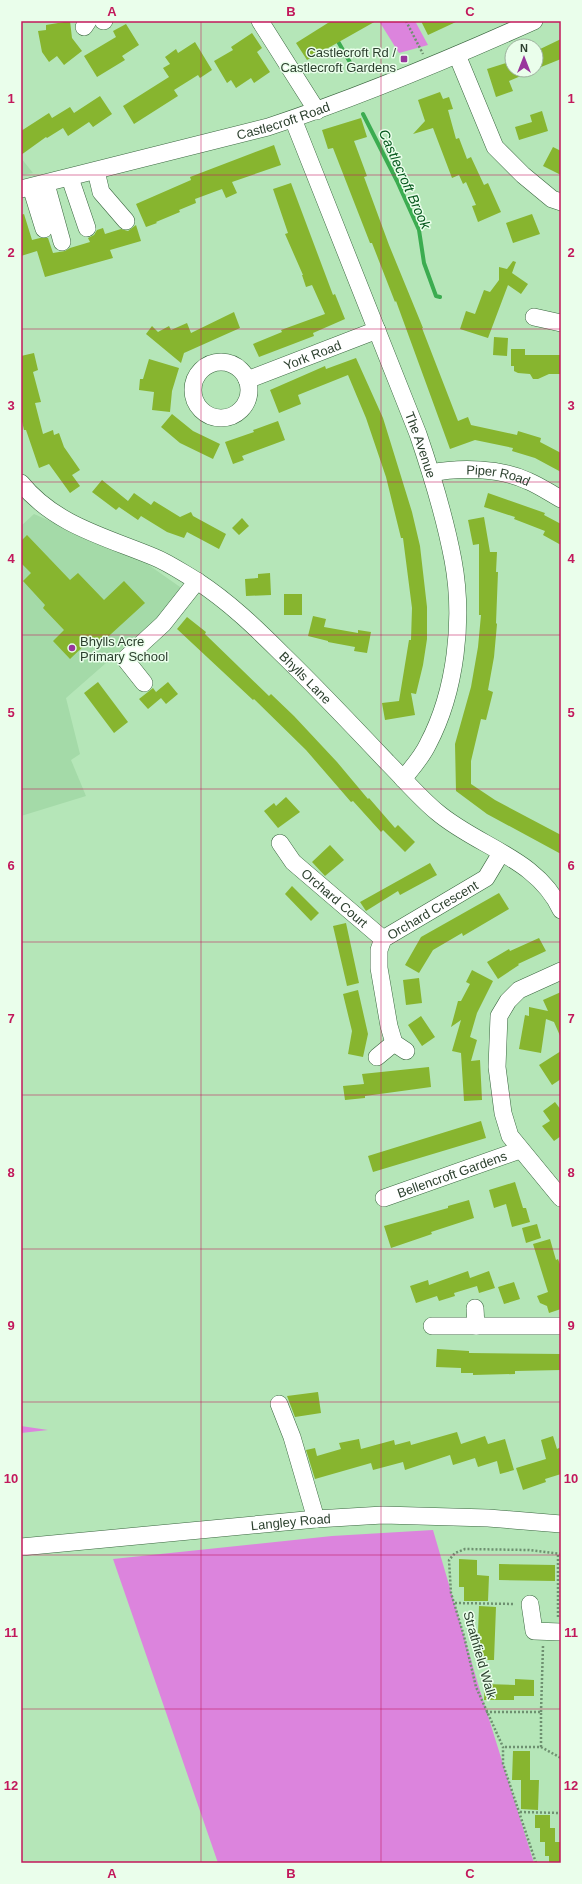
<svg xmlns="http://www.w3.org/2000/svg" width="582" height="1884" viewBox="0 0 582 1884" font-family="Arial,sans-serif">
  <rect width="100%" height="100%" fill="#b5e6b8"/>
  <path fill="#a4daa8" d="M21,158L33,173L21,175Z
    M34,514L143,561L180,587L179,599L66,698L80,754L71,760L86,796L21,816V526Z"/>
  <path fill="#dc84dd" d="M379,21H415L428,45L399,53Z
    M21,1426L48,1430L21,1433Z
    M433,1530L478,1684L534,1863H218L113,1559L332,1536Z"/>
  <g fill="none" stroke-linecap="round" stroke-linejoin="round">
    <path stroke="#3bac50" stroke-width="4" d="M336,38L355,71
      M363,114L397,181L419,230L424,263L436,296L440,297"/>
  </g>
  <path fill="#87b52f" d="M70,21L72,38L82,51L64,65L57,56L49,62L42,52L38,31L46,30V25Z
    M331,21H376L307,60L296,43Z
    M421,21H458L428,35Z
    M126,24L139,45L122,56L125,60L97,77L84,56L116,37L113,31Z
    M252,33L262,48L257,52L270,72L254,83L251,78L236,88L231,80L227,83L214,61L233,50L231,47Z
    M561,39V59L536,69V51Z
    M195,42L212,70L200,78L198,75L174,90L178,96L134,124L123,106L169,77L163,68L170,64L165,57L176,49L178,53Z
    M512,61V70H535L509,81L513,91L496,97L487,69Z
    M440,92L443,99L449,97L453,109L448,110L456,139L459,138L467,159L471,157L484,185L488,183L501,212L478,222L472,206L476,205L466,182L463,184L459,175L452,178L433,128L413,134L425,121L418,100Z
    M100,96L112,114L93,127L89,122L68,136L63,128L47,138L46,137L21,155V131L49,113L52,118L70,107L74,113Z
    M542,111L548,131L519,140L515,127L532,122L530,115Z
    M361,118L367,137L354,141L367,176L364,177L389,245L423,328H422L458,421L468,417L471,425L517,435L518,431L541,438L540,442L561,453V472L535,458L512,451L513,448L475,440L450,449L396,301L395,302L372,243H370L333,148L328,149L322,130Z
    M274,145L281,165L232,182L237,193L226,198L222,189L195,199L196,203L179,210L180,212L156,222L157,223L146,227L136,204L191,180L190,177Z
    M553,147L561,151V175L543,166Z
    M291,183L333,295L335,294L345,319L313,333L314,336L259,357L253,344L282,332L281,330L325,314L312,285L306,287L302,275H303L285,234L288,233L273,189Z
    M24,214L32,240L40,238H48L53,253L65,251L70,248L90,242L88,238L94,235L97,230L103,228L105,234L121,229L128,231L136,225L141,241L110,250L113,258L45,277L37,251L21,256V215Z
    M532,214L540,234L513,243L506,223Z
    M513,261L516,262L512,273L528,284L521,294L508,285L488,338L460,329L466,311L475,314L484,290L490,292L499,280V267L507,269Z
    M234,312L240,328L184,353L181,363L146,334L152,326L158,332L169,326L171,330L187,323L191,333Z
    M494,337L508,338L507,356L493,355Z
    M511,349H525V355H561V374H549L538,379H533L530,374L518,373L514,371V366H511Z
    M34,353L38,370L33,372L41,402L35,403L43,434L53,430L54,435L59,433L64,447L80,470L72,475L80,486L70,493L49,464L39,468L26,430H24L21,417V356Z
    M356,358L383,418L412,512L420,546L427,607V639L423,665L416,694L411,693L415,715L385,720L382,703L399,701L409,640H411L412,608L403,538H401L386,477L366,418L348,375L298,395L301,404L279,413L270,390L325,366L326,369Z
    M149,359L179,368L172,391L170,412L152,410L154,392L139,390L140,379H143Z
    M172,414L193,431L220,444L213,459L180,443L161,427Z
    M278,421L285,440L242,456L244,460L233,464L225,442L254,432L253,430Z
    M102,480L128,501L134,493L151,505L154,501L180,517L191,512L193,516L226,534L219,549L187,532L184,538L167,532L141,516L138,520L119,507L116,510L92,492Z
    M488,493L545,513L544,515L561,524V545L543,535L545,531L514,519L515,517L484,507Z
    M484,517L490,552H497L496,572H498L496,623L497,624L494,657L488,690L493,692L486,720L481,719L471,761V784L495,800L561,835V854L487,814L456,791L455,744L471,687L478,647L481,615H479V544L473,545L468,520Z
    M242,518L249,526L239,535L232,528Z
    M27,535L70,580L78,573L104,600L124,581L145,603L99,645L92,638L70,659L53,641L64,630L43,608L45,605L23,581L31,573L21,563V541Z
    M270,573L271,595L246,596L245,579L258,578V574Z
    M284,594H302V615H284Z
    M313,616L326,619L324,627L358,633V630L371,632L367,653L354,651L355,647L328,642V641L308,636Z
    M187,617L206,632L205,634L269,696L271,694L294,716L337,762L368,799L369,798L395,828L398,825L415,842L405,852L383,830L381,832L353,801L351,802L306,750L254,699L253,700L177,629Z
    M98,682L128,722L114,733L84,693Z
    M168,682L178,694L166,704L161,698L148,709L139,699L153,688L156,692Z
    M286,797L300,812L278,828L264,811L274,803L276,806Z
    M330,845L344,860L325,876L312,862Z
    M430,863L437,875L400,895L398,891L366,911L360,902Z
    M292,886L319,913L311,921L285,894Z
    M499,893L509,909L463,936L462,933L433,950L419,973L405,965L421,937Z
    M346,923L359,983L347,986L333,926Z
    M539,938L546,951L518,964L519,965L498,979L487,962L509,949L510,951Z
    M472,970L493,981L477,1013L470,1037L477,1040L471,1061L480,1060L482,1100L464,1101L461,1053L452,1051L461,1020L451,1027L458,1001H461L470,984L466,982Z
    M419,978L422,1003L406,1005L403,980Z
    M358,990L368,1034L363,1057L348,1054L352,1031L343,994Z
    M561,992V1038L554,1022L546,1019L541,1053L519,1049L525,1015L529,1016V1007L548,1011L543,1000Z
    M421,1016L435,1037L422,1046L408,1025Z
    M561,1051V1079L552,1085L539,1065Z
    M429,1067L431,1087L365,1096V1098L345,1100L343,1086L364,1084L362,1074Z
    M555,1102L561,1110V1136L554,1141L542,1126L550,1121L543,1111Z
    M481,1121L486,1138L373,1172L368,1156Z
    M515,1182L523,1208H526L530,1222L512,1227L506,1204L494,1208L489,1190Z
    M469,1200L474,1218L431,1232L432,1234L391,1248L384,1226L448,1208V1206Z
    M537,1224L541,1238L526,1243L522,1228Z
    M550,1239L556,1260L558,1259L561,1267V1309L549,1313L547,1306L540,1303L537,1296L548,1292L533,1244Z
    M468,1271L470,1278L489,1271L495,1288L479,1293L477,1286L454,1293L455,1296L439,1301L437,1296L416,1303L410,1286L428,1280L429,1285Z
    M514,1282L520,1299L504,1304L498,1287Z
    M437,1349L469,1351V1353L561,1354V1370L515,1371V1374L473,1375V1373H461V1368L436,1367Z
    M318,1392L321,1413L295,1417L287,1396Z
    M457,1432L461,1444L485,1436L488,1444L505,1439L514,1470L500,1474L497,1461L478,1467L475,1458L453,1465L450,1455L405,1470L403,1462L373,1470L371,1463L315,1479L306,1450L315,1448L317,1456L341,1449L339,1443L359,1439L361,1449L394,1440L395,1445L410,1441L411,1445Z
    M553,1436L557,1449L561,1447V1474L545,1479L546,1482L523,1490L516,1468L546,1459L541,1440Z
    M459,1559L477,1560V1575L489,1576L488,1601H464V1587H459Z
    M499,1564L555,1565V1581L499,1580Z
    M479,1606L496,1607L494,1660H477Z
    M515,1679L534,1680V1696H514V1700H484L485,1684L515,1685Z
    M513,1751H530V1780H539L538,1810L521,1809V1780H512Z
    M535,1815H550V1828H555V1842H561V1863H549V1856H545V1842H540V1828H535Z"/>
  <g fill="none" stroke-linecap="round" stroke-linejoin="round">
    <defs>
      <g id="minor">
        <path d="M103,21H104"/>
        <path d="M260,21L317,111"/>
        <path d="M84,27L88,21"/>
        <path d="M457,55L495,147L523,175L552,199L561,202"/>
        <path id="s1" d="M293,119L418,434C432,475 445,518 453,560C464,619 456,691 428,744C422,757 412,768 403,779"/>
        <path d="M96,171L101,192L126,221"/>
        <path d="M70,178L87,228"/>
        <path d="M46,184L62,242"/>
        <path d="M31,187L44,229"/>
        <path id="s2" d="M21,189L268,127C359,97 447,60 534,21"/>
        <path d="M534,317L561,323"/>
        <circle cx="221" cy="390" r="28"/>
        <path id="s3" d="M247,380L377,330"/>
        <path id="s4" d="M431,473C460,467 501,468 528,481C540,486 550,493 561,499"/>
        <path id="s5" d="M21,483C55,525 106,537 154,557C169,563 183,573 197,581C229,602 255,627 282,654C318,689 353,726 387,762C404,779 419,797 437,812C478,847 537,858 561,910"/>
        <path d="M144,683L125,659L163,624L197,581"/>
        <path id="s6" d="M280,843L293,862L383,939"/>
        <path d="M561,971L519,990L508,1001L499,1016L497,1067L503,1113L510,1136L561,1198"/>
        <path id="s7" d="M406,1051L394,1043L389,1026L379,968V950L383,939L486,878L501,853"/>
        <path d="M377,1057L394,1043"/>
        <path id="s8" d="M384,1198L520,1150"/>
        <path d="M475,1308L476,1326"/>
        <path d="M432,1326H561"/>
        <path d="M279,1404L292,1437L316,1519"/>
        <path id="s9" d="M21,1547L316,1519L383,1515L488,1518L561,1524"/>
        <path d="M530,1604L534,1631L561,1632"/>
      </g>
    </defs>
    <use href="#minor" stroke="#3a663f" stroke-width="18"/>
    <path stroke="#6e9070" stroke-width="2.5" stroke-dasharray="2 2" stroke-linecap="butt" d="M406,21L423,54
      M455,1603L515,1604
      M558,1617V1554
      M486,1712H541V1747H503
      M541,1712L543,1646
      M541,1747L561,1758
      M520,1812L561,1813
      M536,1863L503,1764V1747L476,1687L464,1636L451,1593L449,1560L455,1553L465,1549L529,1550L561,1554"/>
    <use href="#minor" stroke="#fff" stroke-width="17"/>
  </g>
  <path fill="none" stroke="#c2185b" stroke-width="1" stroke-opacity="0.55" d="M201,21V1863M381,21V1863M21,175H561M21,329H561M21,482H561M21,635H561M21,789H561M21,942H561M21,1095H561M21,1249H561M21,1402H561M21,1555H561M21,1709H561"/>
  <g fill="#99369c" stroke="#eafeeb" stroke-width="1.5">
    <rect x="400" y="55" width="8" height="8" rx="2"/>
    <circle cx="72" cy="648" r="4"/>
  </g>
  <g text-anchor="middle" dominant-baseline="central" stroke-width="3" stroke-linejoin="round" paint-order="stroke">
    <g font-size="13" fill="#2c402e" stroke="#eafeeb" text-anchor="end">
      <text x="396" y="52">Castlecroft Rd /<tspan x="396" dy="15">Castlecroft Gardens</tspan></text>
      <text x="80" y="641" text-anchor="start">Bhylls Acre<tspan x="80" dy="15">Primary School</tspan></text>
    </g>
    <g font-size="13" fill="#2c402e" stroke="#eafeeb">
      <text stroke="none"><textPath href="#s2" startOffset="271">Castlecroft Road</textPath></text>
      <text stroke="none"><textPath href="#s3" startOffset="70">York Road</textPath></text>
      <text stroke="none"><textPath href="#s1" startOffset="350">The Avenue</textPath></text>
      <text stroke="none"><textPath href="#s4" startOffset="68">Piper Road</textPath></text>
      <text stroke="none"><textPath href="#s5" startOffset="349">Bhylls Lane</textPath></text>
      <text stroke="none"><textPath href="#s6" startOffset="78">Orchard Court</textPath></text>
      <text stroke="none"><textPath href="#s7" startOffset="178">Orchard Crescent</textPath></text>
      <text stroke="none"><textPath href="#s8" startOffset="72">Bellencroft Gardens</textPath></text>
      <text stroke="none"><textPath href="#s9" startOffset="271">Langley Road</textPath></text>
      <text transform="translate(480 1655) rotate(74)">Strathfield Walk</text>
    </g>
    <g font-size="14" font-style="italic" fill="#06581d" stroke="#eafeeb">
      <text transform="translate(405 179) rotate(66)">Castlecroft Brook</text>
    </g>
  </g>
  <rect width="582" height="1884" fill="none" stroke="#eafeeb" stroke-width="44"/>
  <g transform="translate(524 58)"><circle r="19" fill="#eafeeb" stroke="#9eb29f"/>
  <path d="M0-3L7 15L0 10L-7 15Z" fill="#99369c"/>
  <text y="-6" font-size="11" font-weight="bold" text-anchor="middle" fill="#2c402e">N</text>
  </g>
  <rect x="22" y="22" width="538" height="1840" fill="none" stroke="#c2185b" stroke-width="1.5"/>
  <g font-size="13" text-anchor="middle" font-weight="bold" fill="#c2185b">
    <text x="112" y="16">A</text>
    <text x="291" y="16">B</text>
    <text x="470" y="16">C</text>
    <text x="11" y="103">1</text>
    <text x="571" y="103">1</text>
    <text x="11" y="257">2</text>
    <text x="571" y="257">2</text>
    <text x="11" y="410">3</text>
    <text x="571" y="410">3</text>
    <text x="11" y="563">4</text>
    <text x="571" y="563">4</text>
    <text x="11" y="717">5</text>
    <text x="571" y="717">5</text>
    <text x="11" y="870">6</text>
    <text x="571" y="870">6</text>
    <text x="11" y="1023">7</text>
    <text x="571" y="1023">7</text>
    <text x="11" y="1177">8</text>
    <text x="571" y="1177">8</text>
    <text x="11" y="1330">9</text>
    <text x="571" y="1330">9</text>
    <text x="11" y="1483">10</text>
    <text x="571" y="1483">10</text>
    <text x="11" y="1637">11</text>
    <text x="571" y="1637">11</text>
    <text x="11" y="1790">12</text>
    <text x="571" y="1790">12</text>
    <text x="112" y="1878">A</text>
    <text x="291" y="1878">B</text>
    <text x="470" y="1878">C</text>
  </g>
</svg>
